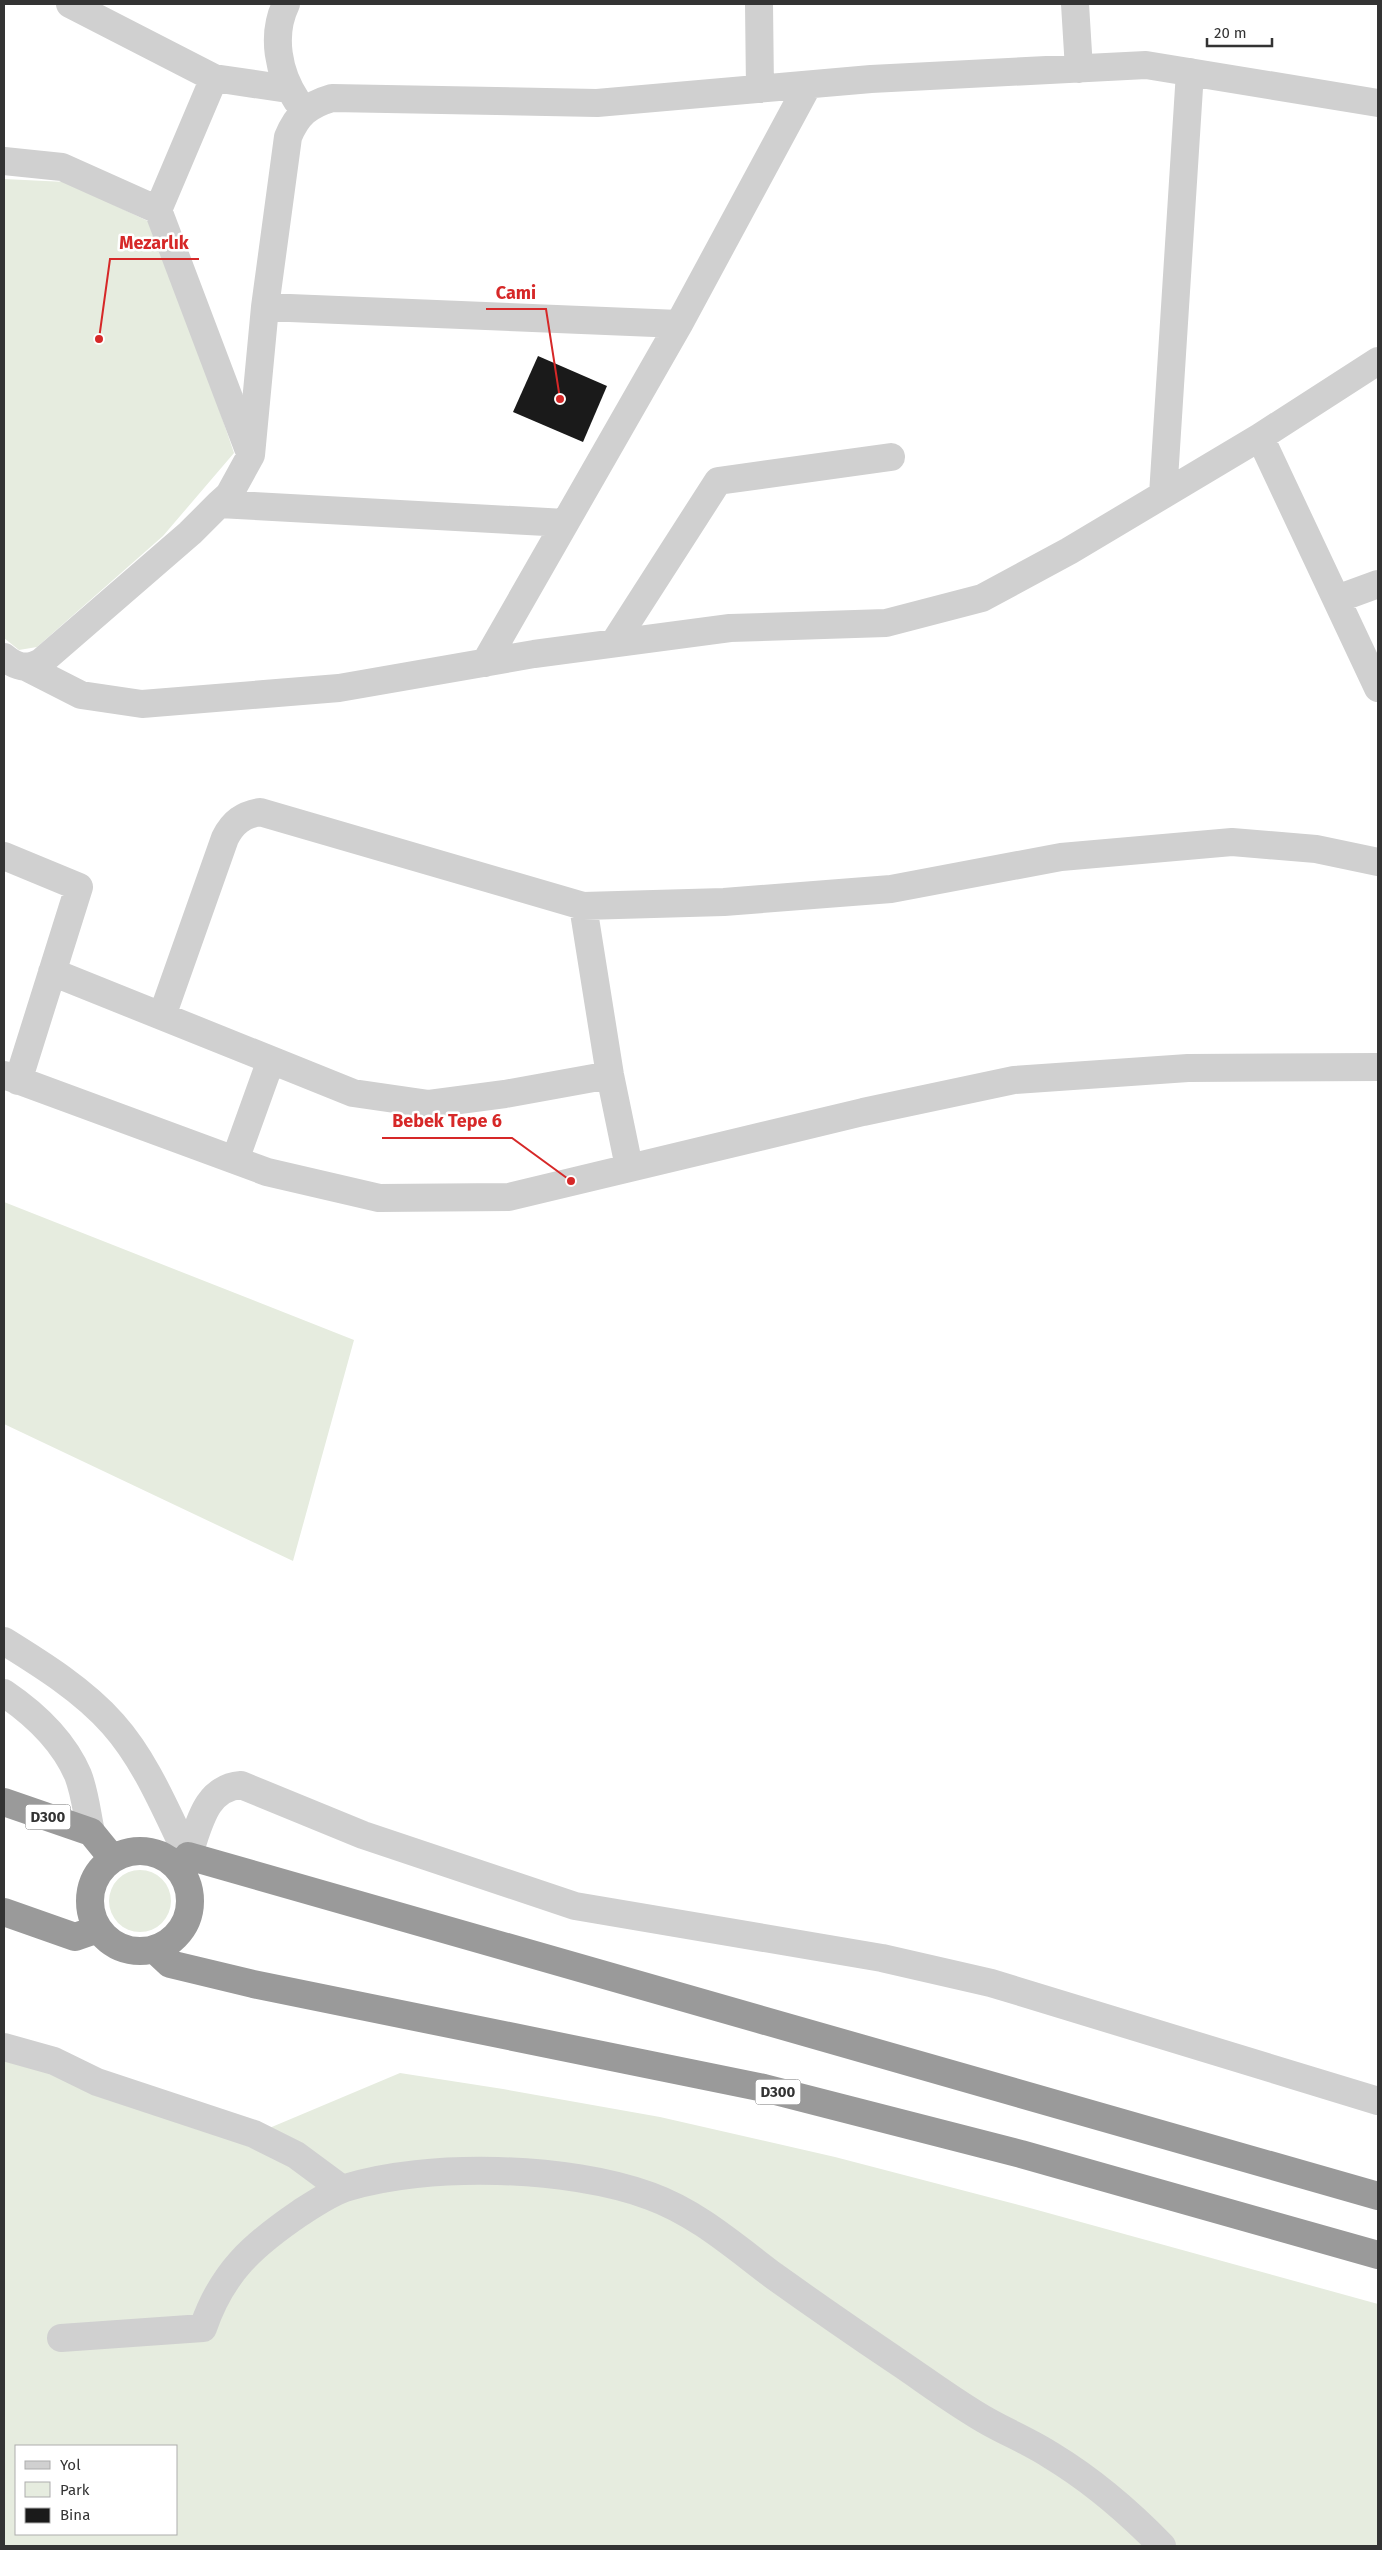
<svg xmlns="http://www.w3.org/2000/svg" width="1382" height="2550" viewBox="0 0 1382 2550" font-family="'Fira Sans',sans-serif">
  <rect width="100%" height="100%" fill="#fff"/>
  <path fill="#e6ecdf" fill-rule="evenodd" d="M4,179L66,182L156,225L234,453L163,536L37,647L19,650L4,638Z
    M4,1202L354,1340L293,1561L4,1424Z
    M109 1901a31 31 0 1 1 62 0a31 31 0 1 1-62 0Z
    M4,2038L267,2129L400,2073L503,2089L660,2117L835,2157L1030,2208L1378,2304V2546H4ZM16,2446H176V2534H16Z"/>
  <path fill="#1a1a1a" d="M538,356L607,386L583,442L513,412Z"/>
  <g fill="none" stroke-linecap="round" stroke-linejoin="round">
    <path stroke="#d0d0d0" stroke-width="28" d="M70,4L214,78L288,89
      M286,4C271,35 278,73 297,101
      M759,4L760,89
      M1075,4L1079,69
      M4,161L62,167L158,210L248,448
      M158,210L214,78
      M265,307L679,324
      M1260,437L1378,688
      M1163,495L1190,72
      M219,504L565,523
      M1337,599L1378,584
      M614,643L718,481L891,457
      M4,657C16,667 26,670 41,662L190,533L219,504L229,495L251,455L265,307L288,137C297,115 308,105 332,98L597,103L871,79L1146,65L1378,103
      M485,663L679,324L808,85
      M26,667L81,695L142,704L339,688L534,654L730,628L886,623L982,598L1069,551L1260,437L1378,361
      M4,856L79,887L18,1081
      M583,906L610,1075L629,1167
      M52,972L353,1093L429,1104L505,1094L610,1075
      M162,1016L225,838C233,822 243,815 260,812L583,906L724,902L891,889L1061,857L1232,842L1316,849L1378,862
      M4,1075L267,1172L379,1198L509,1197L863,1112L1014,1080L1188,1068L1378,1067
      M235,1160L271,1060
      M4,1641C41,1664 83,1690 113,1724C146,1761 166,1811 188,1856
      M4,1693C35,1714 63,1740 78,1775C85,1793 87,1814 91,1832
      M188,1856C199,1827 204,1788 241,1785L363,1835L575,1906L882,1958L991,1983L1378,2101
      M4,2047L54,2061L97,2082L254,2134L296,2155L342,2189
      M61,2338L203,2328C222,2272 253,2245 300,2213C314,2204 330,2193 345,2188C427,2162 569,2166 650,2196C697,2213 734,2246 774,2276C816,2306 858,2335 901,2364C929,2383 957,2404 987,2421C1008,2433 1031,2442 1052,2456C1093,2481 1129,2512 1162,2546"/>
    <path stroke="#9a9a9a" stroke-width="28" d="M4,1802L91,1832L113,1859
      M90 1901a50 50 0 1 1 100 0a50 50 0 1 1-100 0Z
      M179,1869L188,1856L1378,2196
      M4,1912L75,1937L98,1929
      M155,1950L170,1964L253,1984L764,2088L1021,2154L1378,2255"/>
  </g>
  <g text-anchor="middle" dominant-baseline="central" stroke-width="5" stroke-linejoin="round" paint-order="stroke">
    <g fill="#fff" stroke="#707070" stroke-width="1">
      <rect x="25.5" y="1804.5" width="45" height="25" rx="4"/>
      <rect x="755.5" y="2079.5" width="45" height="25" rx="4"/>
    </g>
    <g font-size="15" font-weight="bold" fill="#333">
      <text x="48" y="1817">D300</text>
      <text x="778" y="2092">D300</text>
    </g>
  </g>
  <path fill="none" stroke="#d62828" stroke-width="2" d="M99 339L110 259H199M560 399L546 309H486M571 1181L512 1138H382"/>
  <g fill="#d62828" stroke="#fff" stroke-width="2">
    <circle cx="99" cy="339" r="5"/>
    <circle cx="560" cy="399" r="5"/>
    <circle cx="571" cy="1181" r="5"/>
  </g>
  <g font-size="18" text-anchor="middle" font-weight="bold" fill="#d62828" stroke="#fff" stroke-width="5" stroke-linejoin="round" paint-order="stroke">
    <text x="154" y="249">Mezarlık</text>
    <text x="516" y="299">Cami</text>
    <text x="447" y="1127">Bebek Tepe 6</text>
  </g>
  <rect width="1382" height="2550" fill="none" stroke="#333333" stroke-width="10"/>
  <rect x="15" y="2445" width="162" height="90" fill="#ffffff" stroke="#adadad"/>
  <rect x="25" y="2461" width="25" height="8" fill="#d0d0d0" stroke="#adadad"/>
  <text x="60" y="2470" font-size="15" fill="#333333">Yol</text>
  <rect x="25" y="2482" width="25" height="15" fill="#e6ecdf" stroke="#adadad"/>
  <text x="60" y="2495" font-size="15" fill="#333333">Park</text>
  <rect x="25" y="2508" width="25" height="15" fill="#1a1a1a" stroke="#adadad"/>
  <text x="60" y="2520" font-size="15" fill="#333333">Bina</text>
  <path d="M1207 38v8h65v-8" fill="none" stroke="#333333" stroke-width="2.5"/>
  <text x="1214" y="38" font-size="15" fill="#333333" stroke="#ffffff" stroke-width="4" paint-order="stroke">20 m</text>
</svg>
